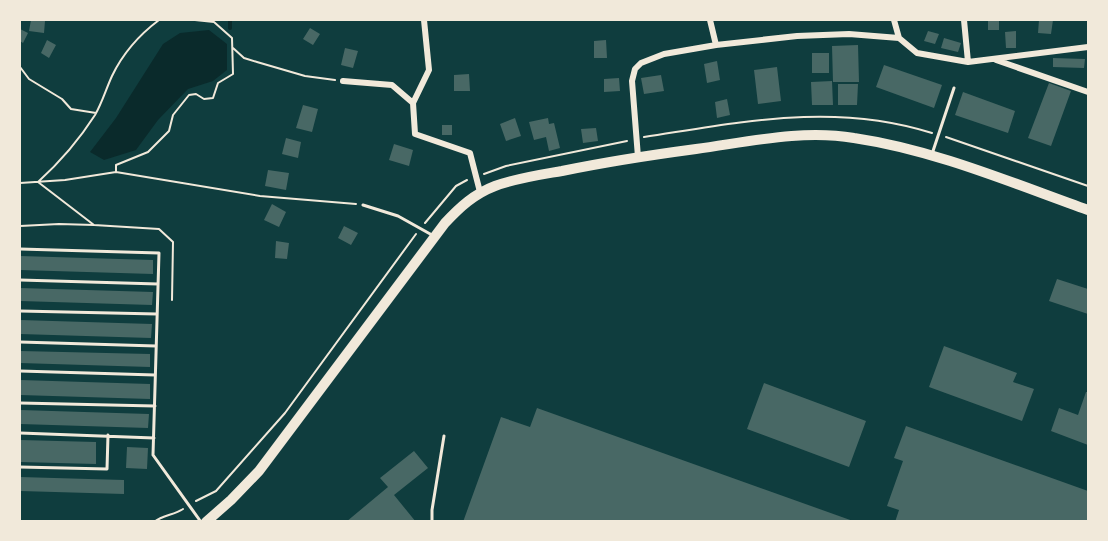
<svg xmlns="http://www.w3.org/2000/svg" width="1108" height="541" viewBox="0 0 1108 541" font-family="'IBM Plex Sans',sans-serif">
  <rect width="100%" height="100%" fill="#0f3d3e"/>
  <path fill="#0a2a2b" d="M209,30L227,44V70L213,81L188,89L158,120L136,150L104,160L90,152L116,118L163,44L180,33Z"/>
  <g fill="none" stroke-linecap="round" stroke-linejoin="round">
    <path stroke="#0a2a2b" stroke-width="4" d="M230,20V28"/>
  </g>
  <path fill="#486865" d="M31,20L45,21L44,33L29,31Z
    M988,20H999V30H988Z
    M1039,20H1053L1051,34L1038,33Z
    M310,28L320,34L313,45L303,39Z
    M20,29L28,33L23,43L20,41Z
    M928,31L939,34L935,44L924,41Z
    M1016,31V48H1006L1005,32Z
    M944,38L961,43L958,52L941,48Z
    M47,40L56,45L49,58L41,53Z
    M606,40L607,58H594V41Z
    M858,45L859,82H833L832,46Z
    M345,48L358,51L353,68L341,65Z
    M812,53H829V73H812Z
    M1053,58L1085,59L1084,68L1053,67Z
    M717,61L720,80L707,83L704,64Z
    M884,65L942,85L934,108L876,87Z
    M777,67L781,101L758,104L754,70Z
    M469,74L470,91H454V75Z
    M661,75L664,91L644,94L641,78Z
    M619,78L620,91L604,92V79Z
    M832,81L833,105H812L811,82Z
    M1049,83L1071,91L1051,146L1028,138Z
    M838,84H858L857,105H838Z
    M963,92L1015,111L1008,133L955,115Z
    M727,99L730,115L717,118L715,102Z
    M303,105L318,109L312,132L296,128Z
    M515,118L521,136L506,141L500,124Z
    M548,118L549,124L554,123L560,148L549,151L546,137L534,140L529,122Z
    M442,125H452V135H442Z
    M596,128L598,141L583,143L581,129Z
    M286,138L301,142L298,158L282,154Z
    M394,144L413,150L409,166L389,160Z
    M268,170L289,173L286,190L265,186Z
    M272,204L286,212L279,227L264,220Z
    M344,226L358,233L351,245L338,238Z
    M276,241L289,243L287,259L275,258Z
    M20,256L153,260V274L20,270Z
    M1057,279L1088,289V314L1049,301Z
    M20,288L153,292L152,305L20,301Z
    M20,320L152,324L151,338L20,334Z
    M944,346L1017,373L1013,382L1034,389L1022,421L929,387Z
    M20,351L150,354V367L20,363Z
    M20,380L150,384V399L20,395Z
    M764,383L866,421L849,467L747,429Z
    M1086,392H1088V445L1051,431L1059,408L1078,415Z
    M537,408L853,521V522H463L501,417L530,427Z
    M20,410L149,414L148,428L20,424Z
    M906,426L1088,491V522H895L899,510L887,506L903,461L894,458Z
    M20,440L96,442V464L20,462Z
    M127,447L148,448L147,469L126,468Z
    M414,451L428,468L394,495L416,522H346L388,487L380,478Z
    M20,477L124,480V494L20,491Z"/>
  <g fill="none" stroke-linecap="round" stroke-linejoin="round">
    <path stroke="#f1e9da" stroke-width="2" d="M195,20L214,22L232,38L233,74L218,83L213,98L204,99L196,94L189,95L173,115L169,131L148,152L116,165V172L260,196L356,204
      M233,48L244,58L257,62L305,76L335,80
      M20,67L29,79L62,99L71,109L96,113
      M644,137C743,122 834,102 932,133
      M946,137L1088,186
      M484,174L506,166L627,141
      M38,182L94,225L159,229L173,242L172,300
      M38,182C60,162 79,140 95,115C102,103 106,89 112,76C123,53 139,35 159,20
      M20,183L65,180L116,172
      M425,223L456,186L467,180
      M20,226L59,224L94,225
      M196,501L216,491L285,413L416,234
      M154,522C163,515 174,515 183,509"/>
    <path stroke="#f1e9da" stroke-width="3" d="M932,154L954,88
      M363,205L398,216L432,235
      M20,249L159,253L153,455L201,522
      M20,280L158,284
      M20,311L157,314
      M20,342L156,346
      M20,371L155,375
      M20,403L155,406
      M20,433L154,438
      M20,467L107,469L108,435
      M432,522V510L444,436"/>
    <path stroke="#f1e9da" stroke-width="6" d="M710,20L716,45
      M894,20L899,38
      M964,20L968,62
      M996,60L1088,92
      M343,81L392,85L413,103L415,134L470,153L480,192
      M413,103L429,70L424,20
      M638,157L632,81L635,69L641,63L664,54L716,45L797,36L849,34L899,38L917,53L968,62L1088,47"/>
    <path stroke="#f1e9da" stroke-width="10" d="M206,522L231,500L259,471L445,223C460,207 474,194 495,186C517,178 539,175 562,171C606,162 651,155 696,149C748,142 802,129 854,138C935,150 1012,183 1088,210"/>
  </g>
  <rect width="1108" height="541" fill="none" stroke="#f1e9da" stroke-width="42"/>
</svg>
